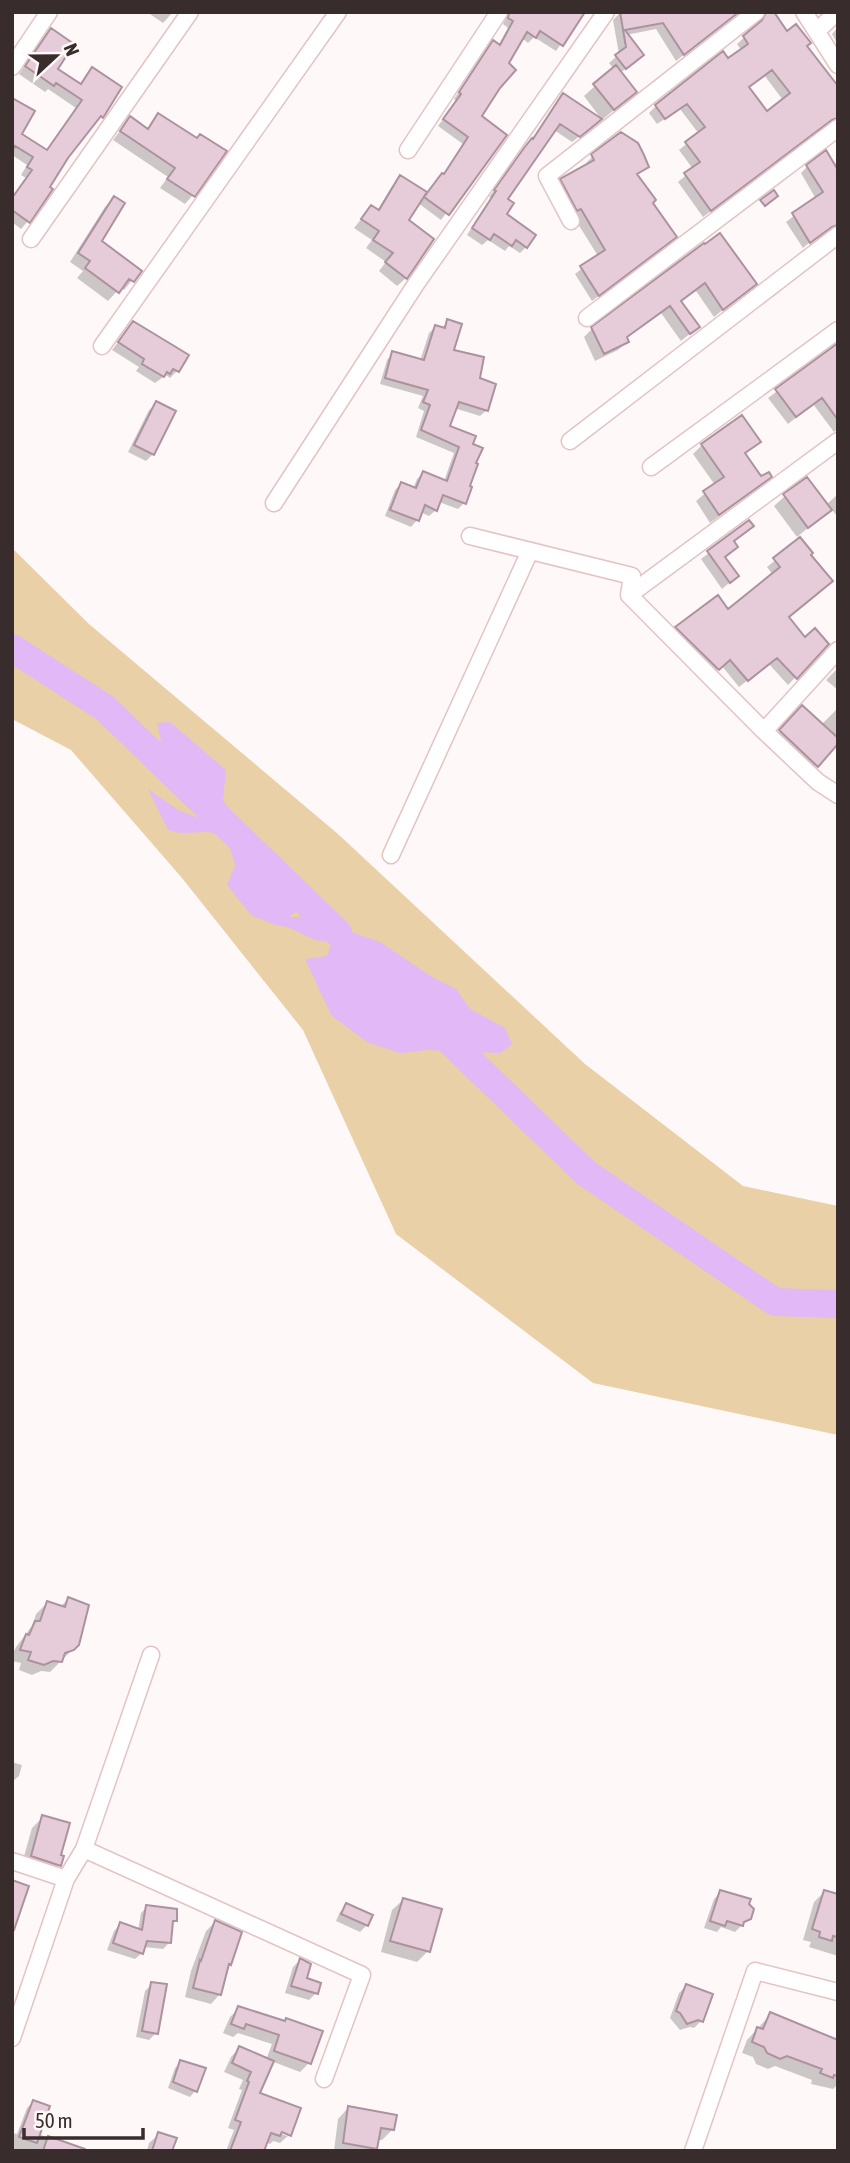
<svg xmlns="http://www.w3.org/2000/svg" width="850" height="2163" viewBox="0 0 850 2163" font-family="'Asap Condensed',sans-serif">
  <rect width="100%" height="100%" fill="#fff8f8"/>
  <path fill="#e9d0a7" d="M12,548L89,624L338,834L585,1064L743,1186L838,1206V1435L593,1383L396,1234L303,1030L182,878L71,750L12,719Z"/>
  <path fill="#e2b8f6" d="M170,722L226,770L223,800L242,832L254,862L273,875L294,881L306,898L296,911L289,917H305L312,906L340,928L380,942L432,977L456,989L470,1009L505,1028L512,1044L500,1053L427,1050L400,1053L367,1042L331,1015L305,959L327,956L332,942L315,940L288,927L276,925L251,915L227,885L235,865L227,838L209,832L180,833L168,830L148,789L178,810L199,818L202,807L194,797L191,787L179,785C167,771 161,742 157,723Z"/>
  <path fill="#0003" fill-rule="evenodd" d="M147,12H173L163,23Z
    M509,12H583L556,51L534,37L528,43L522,38L506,64L499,87L480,116L505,135L441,220L418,203L407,221L406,278L397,286L379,271L386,262L366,248L372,240L354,228L371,207L377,211L392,186L400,178L427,194L436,181L443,175L463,144L438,126L456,101L454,99L487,49L493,42L498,46L508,28L503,24Z
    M738,12L676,61L656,29L626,35L635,62L620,73L635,92L602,120L584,96L614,69L609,63L619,54L613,20L620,13Z
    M757,12H772L787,33L805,46L838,118L823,126L703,217L678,182L693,169L679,150L699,134L680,109L657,124L649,113L656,106L742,51L737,44L759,24ZM764,75L783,100L766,113L748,88Z
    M838,27V45L832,34Z
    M51,31L55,69L79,85L93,69L120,87L101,117L66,157L28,221L21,229L12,222V198L26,178L21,175L27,165L12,155V100L19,135L46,151L76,108L48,89L45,92L19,74L43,38Z
    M564,95L594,125L572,142L554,130L506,200L505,214L526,247L520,253L509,246L505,251L488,240L482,245L467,235L491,198L489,197Z
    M159,115L193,195L185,204L160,188L168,177L113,140L130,118L146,130Z
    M593,156L647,167L636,176L651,203L668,243L592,301L575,274L598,256L555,187L561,180L588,166L586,163Z
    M838,162V222L817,236L803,248L786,222L816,199L801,173L808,166L833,165Z
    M114,198L99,241L140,271L124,290L120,288L108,301L77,278L83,271L70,262L105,207Z
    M705,247L755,284L714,317L696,291L680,302L698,327L681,341L661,313L625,339L627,342L618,350L595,361L584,337L592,329Z
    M448,321L451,351L477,380L487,410L480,416L454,408L447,427L471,445L468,487L464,503L458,509L439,502L436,510L429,516L420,512L417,520L411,527L385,516L395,490L401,484L413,489L417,479L423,473L444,481L454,453L416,437L424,411L418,408L423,396L380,384L387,360L393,353L420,361L429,333L435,327L441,329Z
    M133,323L177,371L170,378L166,375L155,383L136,371L139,367L112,350Z
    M838,345V429L834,432L813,404L788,424L768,398Z
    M156,404L153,454L146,461L128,452L149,410Z
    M758,442L744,455L760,478L769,477L761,485L710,523L696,501L715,485L693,454L702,445Z
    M838,494V517L831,509L797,537L774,506L785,496L826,505Z
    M749,522L732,542L724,558L737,576L722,589L701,559Z
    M800,540L809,555L787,618L805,640L827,644L788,685L769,664L739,687L722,666L710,677L669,636L677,628L728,612L773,575L767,567Z
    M838,668V690L826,680Z
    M838,708V741L809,773L773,739L795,714L821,725Z
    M68,1599L73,1649L50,1672L41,1671L32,1675L19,1670L21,1663L12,1661V1655L16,1647L32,1626L36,1614L47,1603L60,1607Z
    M12,1762L22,1765L19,1776L12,1782Z
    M43,1817L59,1856L60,1865L49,1876L21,1867L32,1828Z
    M721,1892L747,1904L749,1918L735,1932L721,1927L717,1932L704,1928L714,1899Z
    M824,1892L838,1896V1956L809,1947L811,1942L803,1940L814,1902Z
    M403,1900L428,1951L417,1962L381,1952L392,1910Z
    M347,1905L367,1925L360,1932L336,1921L340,1912Z
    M147,1907L175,1920L171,1924L169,1943L163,1949L144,1947L142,1953L135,1959L107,1950L114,1931L120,1925L138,1931L141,1913Z
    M215,1922L230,1964L227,1967L220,1994L211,2004L185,1997L191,1971L206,1931Z
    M300,1960L305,1979L316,1993L309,2000L285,1993L293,1967Z
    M152,1984L156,2033L149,2040L136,2037L145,1991Z
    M686,1986L701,2021L694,2028L690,2027L680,2030L670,2018L679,1993Z
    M239,2008L284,2022L286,2020L309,2063L300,2072L271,2061L258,2094L289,2135L280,2143L273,2141L270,2144L266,2142L262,2151H226L234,2130L228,2128L242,2090L239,2089L243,2080L224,2072L231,2057L239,2048L266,2060L272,2044L238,2033L233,2037L223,2033L230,2017ZM273,2131L287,2133V2136Z
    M771,2014L838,2041V2084L833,2089L811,2084L812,2080L775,2066L768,2069L756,2064L753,2057L742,2053L747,2040Z
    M181,2062L195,2091L190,2097L168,2088L175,2068Z
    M33,2102L38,2134L79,2148L78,2151H12V2133L17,2134L27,2108Z
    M348,2108L392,2130L382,2140H377L373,2151H334L338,2119Z
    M159,2134L171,2151H147L149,2143Z"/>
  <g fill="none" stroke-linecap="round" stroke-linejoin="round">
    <path stroke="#e2b8f6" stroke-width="28" d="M12,648L105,708L338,933
      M433,1025L586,1173L775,1302L838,1304"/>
  </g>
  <path fill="#e6cbd9" stroke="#ac929f" stroke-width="2" fill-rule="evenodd" d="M509,12H585L563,46L540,31L536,38L527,32L509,63L516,70L500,88L482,116L507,135L449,215L424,197L442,173L444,174L468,137L443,119L461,94L459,92L493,40L500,45L513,21L508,18Z
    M620,12H739L684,55L663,23L625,30L644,55L626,69L615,55L626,47Z
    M766,12H774L787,31L796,24L811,43L807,46L838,86V118L832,120L711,211L684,173L700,162L685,142L705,127L687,104L665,119L655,105L723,51L728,58L748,44L743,36L762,20ZM772,70L790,93L767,111L749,87Z
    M51,28L74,44L58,69L81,84L92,67L122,87L103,118L101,116L68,158L50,187L53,189L30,223L12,210V198L32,170L27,167L33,157L15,146L12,151V98L35,111L22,134L47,150L82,100L56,83L54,86L25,66Z
    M616,65L637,92L614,110L593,84Z
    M563,93L602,119L580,137L560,124L508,199L514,203L507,214L536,235L527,248L516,240L512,246L494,234L490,240L472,228L496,191L494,190L524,148L532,138L533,139Z
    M158,113L197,138L200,134L227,151L195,197L167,179L175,168L120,131L130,116L148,129Z
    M621,132L638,143L644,155L649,167L637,174L656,200L653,203L677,237L599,296L580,266L605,250L581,209L577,211L560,179L594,160L591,154Z
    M826,150L838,170V225L832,227L810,243L792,213L823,192L806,165Z
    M400,175L427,192L409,220L434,239L407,279L385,262L393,253L373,240L379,231L361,219L371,205L379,210Z
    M774,190L778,196L765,206L760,200Z
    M114,196L125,203L102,241L142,271L134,282L129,279L119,293L85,268L90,261L78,253Z
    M720,233L757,284L723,310L705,283L681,301L700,327L690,334L670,306L627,337L629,342L604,354L591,327L704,243L705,244Z
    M447,319L462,324L454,350L484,357L480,378L496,384L488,411L459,402L450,426L476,436L473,444L483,448L476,463L478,464L470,486L472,487L466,504L443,495L437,511L425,505L419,521L390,510L401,482L416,488L423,471L447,481L459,447L421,430L430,405L423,402L428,390L385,378L392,351L424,360L435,325L445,328Z
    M133,321L189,355L179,372L173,369L170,374L167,372L164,377L142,364L144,359L118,342Z
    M838,343V420L822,398L796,417L775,389Z
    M156,401L176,411L154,455L134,445Z
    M742,415L761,442L745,453L761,476L769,472L772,477L719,515L703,491L724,477L701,444Z
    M807,477L832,510L808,528L783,494Z
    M749,520L754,526L734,541L738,547L725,557L739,576L730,583L707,551Z
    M800,537L813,553L811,555L833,581L789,617L805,637L815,628L829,644L797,679L777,658L748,681L730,660L719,670L675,627L718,595L728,609L780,567L773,558Z
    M802,705L838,738V744L818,767L779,730Z
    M68,1597L89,1605L79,1645L74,1650L65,1653L62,1662L53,1661L44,1665L28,1660L31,1652L20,1650L26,1634L29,1635L35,1621H40L47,1601L65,1607Z
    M42,1815L70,1823L61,1855L64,1856L61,1866L31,1856Z
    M12,1880L29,1886L14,1930H12Z
    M720,1890L751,1899L749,1904L754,1909L751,1919L744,1922L743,1926L727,1921L725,1926L710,1921Z
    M824,1890L838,1894V1937L833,1936L832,1941L819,1937L820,1932L812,1929Z
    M403,1898L442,1909L430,1952L390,1941Z
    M346,1903L373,1915L368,1926L341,1914Z
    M146,1905L177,1909V1921H173L171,1943L147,1941L143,1954L113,1943L120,1922L142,1930Z
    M215,1920L242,1932L231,1965L229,1964L221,1995L193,1988L200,1960L201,1961Z
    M300,1958L311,1964L307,1978L321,1983L318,1994L291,1986Z
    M151,1982L167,1984L158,2034L142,2031Z
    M686,1984L713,1994L703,2022L698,2020L687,2024L680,2013L676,2011Z
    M238,2006L285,2021L286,2018L323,2031L311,2064L274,2051L279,2035L246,2024L244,2029L231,2024Z
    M770,2012L838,2040V2076L834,2075L833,2078L820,2073L822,2069L787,2056L780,2059L767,2053L764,2047L752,2042L757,2027L763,2029Z
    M239,2046L274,2061L260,2093L301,2108L291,2136L282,2132L280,2136L271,2133L264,2151H230L241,2122L235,2120L249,2082L247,2081L251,2072L232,2063Z
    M180,2060L206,2068L197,2092L173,2082Z
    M33,2100L50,2106L37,2143L19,2137Z
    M348,2106L397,2115L394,2130L381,2128L377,2149L343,2143Z
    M158,2132L177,2138L172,2151H152Z
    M48,2136L85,2149V2151H43Z"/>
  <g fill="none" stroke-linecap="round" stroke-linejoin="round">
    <defs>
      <path id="minor" d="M804,12L838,65
        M817,31L837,12
        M12,67L49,12
        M408,150L499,12
        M571,221L547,176L756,12
        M31,239L190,12
        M587,318L838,128
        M102,346L338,12
        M570,441L838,235
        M651,467L838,330
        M274,503L416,284L606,12
        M470,536L632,576L629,595L764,731L818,782L838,795
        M629,595L838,441
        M764,731L838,650
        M391,855L530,551
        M84,1849L362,1975L324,2079
        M12,1861L66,1879
        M12,2038L66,1879L84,1849L151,1655
        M693,2151L755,1971L838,1992"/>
    </defs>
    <use href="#minor" stroke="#e3c4c4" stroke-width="19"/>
    <use href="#minor" stroke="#fff" stroke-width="16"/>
  </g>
  <rect width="850" height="2163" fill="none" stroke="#382c2c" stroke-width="28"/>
  <g transform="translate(56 56) rotate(68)" stroke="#fff8f8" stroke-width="5" paint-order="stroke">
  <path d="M0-5L12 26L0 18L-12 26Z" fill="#382c2c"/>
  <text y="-10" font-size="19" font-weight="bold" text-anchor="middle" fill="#382c2c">N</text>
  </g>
  <path d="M24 2128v10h119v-10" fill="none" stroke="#382c2c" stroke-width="3.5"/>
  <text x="35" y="2128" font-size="21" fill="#382c2c" stroke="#fff8f8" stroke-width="5" paint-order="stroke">50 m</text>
</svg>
